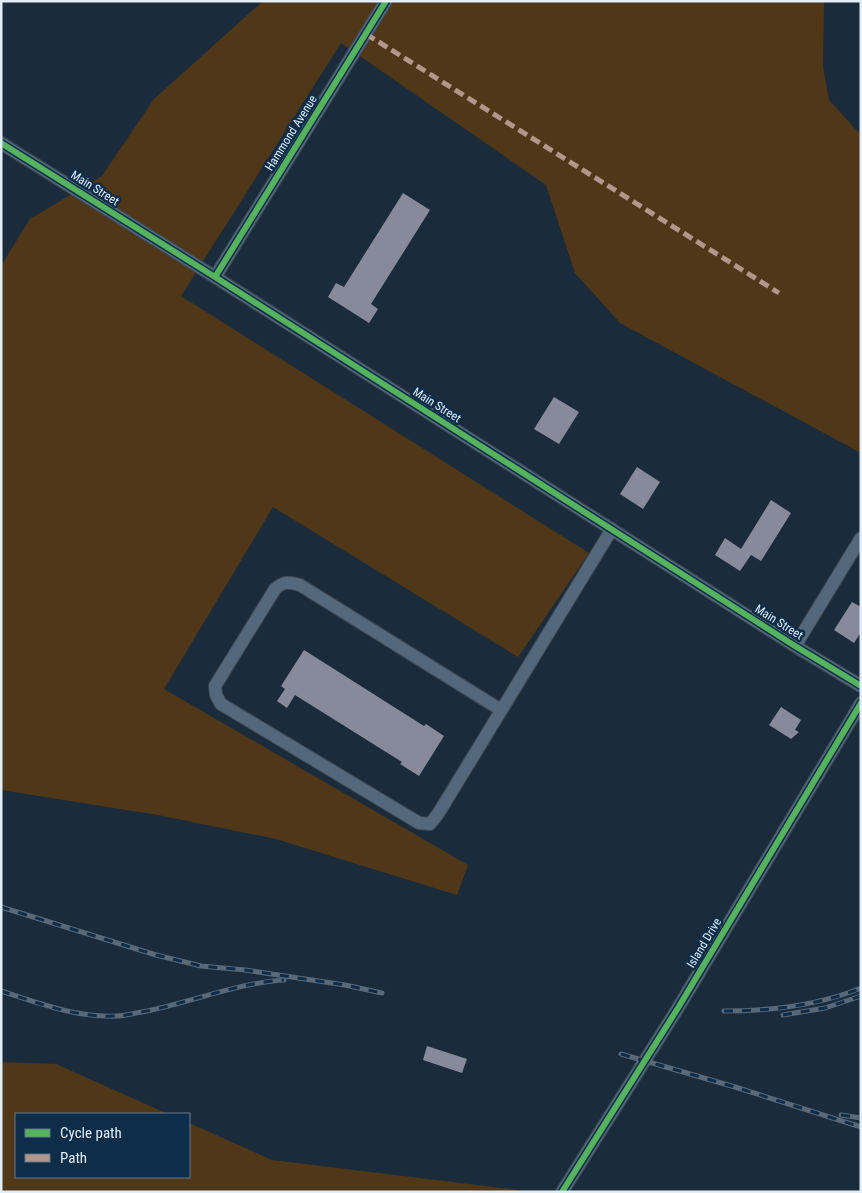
<svg xmlns="http://www.w3.org/2000/svg" width="862" height="1193" viewBox="0 0 862 1193" font-family="'Roboto Condensed',sans-serif">
  <rect width="100%" height="100%" fill="#1a2c3b"/>
  <path fill="#503718" d="M263,1H824L823,67L829,100L861,135V453L620,323L575,273L546,185L341,43L181,296L589,553L518,657L273,507L164,689L468,865L457,895L276,839L158,815L1,790V263L4,261L30,219L102,176L154,99Z
    M1,1062L56,1064L168,1114H16V1177H189V1123L272,1160L519,1190V1192H1Z"/>
  <path fill="#878a9b" d="M403,193L430,210L371,304L378,309L369,323L328,297L336,283L344,287Z
    M554,397L579,412L559,444L534,429Z
    M637,467L660,482L643,509L620,494Z
    M771,500L791,513L761,561L751,555L740,571L715,555L725,538L741,549Z
    M852,602L861,607V632L854,643L834,630Z
    M304,650L424,726L426,724L444,736L419,776L400,764L402,762L295,695L287,708L277,701L285,689L281,686Z
    M781,707L801,720L795,730L799,732L791,739L769,725Z
    M427,1046L467,1059L462,1073L423,1060Z"/>
  <g fill="none" stroke-linecap="round" stroke-linejoin="round">
    <defs>
      <path id="minor" d="M1,143L215,277L795,646L861,686
        M215,277L386,1
        M795,646L861,538
        M501,710L300,585C288,582 284,581 275,589L215,686L216,695L221,704L419,823L430,824L438,814L612,529
        M562,1192L678,1008L861,703"/>
    </defs>
    <use href="#minor" stroke="#3d4853" stroke-width="14"/>
    <use href="#minor" stroke="#53687a" stroke-width="12"/>
    <defs>
      <path id="rail" d="M1,907L156,955L201,966L245,970L345,985L382,993
        M1,991C38,1003 77,1018 116,1016C125,1016 134,1013 142,1012C189,1003 237,983 284,980
        M724,1011C770,1011 817,1006 861,988
        M783,1015L825,1008L861,996
        M621,1054L735,1087L861,1127
        M841,1115L861,1118"/>
    </defs>
    <use href="#rail" stroke="#5a6977" stroke-width="5"/>
    <use href="#rail" stroke="#0d2d49" stroke-width="3" stroke-dasharray="9" stroke-linecap="butt"/>
    <path stroke="#b2968c" stroke-width="5" stroke-dasharray="10 5" stroke-linecap="butt" d="M366,34L779,293"/>
    <defs>
      <path id="cycleway" d="M1,143L215,277L795,646L861,686
        M215,277L386,1
        M562,1192L678,1008L861,703"/>
    </defs>
    <use href="#cycleway" stroke="#0d2d49" stroke-width="9"/>
    <use href="#cycleway" stroke="#56b35d" stroke-width="6"/>
  </g>
  <g text-anchor="middle" dominant-baseline="central" stroke-width="5" stroke-linejoin="round" paint-order="stroke">
    <g font-size="12" fill="#e1edf9" stroke="#0d2d49">
      <text transform="translate(291 133) rotate(-58)">Hammond Avenue</text>
      <text transform="translate(95 188) rotate(32)">Main Street</text>
      <text transform="translate(437 405) rotate(32)">Main Street</text>
      <text transform="translate(779 622) rotate(32)">Main Street</text>
      <text transform="translate(704 943) rotate(-59)">Island Drive</text>
    </g>
  </g>
  <rect width="862" height="1193" fill="none" stroke="#e1edf9" stroke-width="5"/>
  <rect x="15" y="1113" width="175" height="65" fill="#0d2d49" stroke="#627a8f"/>
  <rect x="25" y="1129" width="25" height="8" fill="#56b35d" stroke="#627a8f"/>
  <text x="60" y="1138" font-size="15" fill="#e1edf9">Cycle path</text>
  <rect x="25" y="1154" width="25" height="8" fill="#b2968c" stroke="#627a8f"/>
  <text x="60" y="1163" font-size="15" fill="#e1edf9">Path</text>
</svg>
